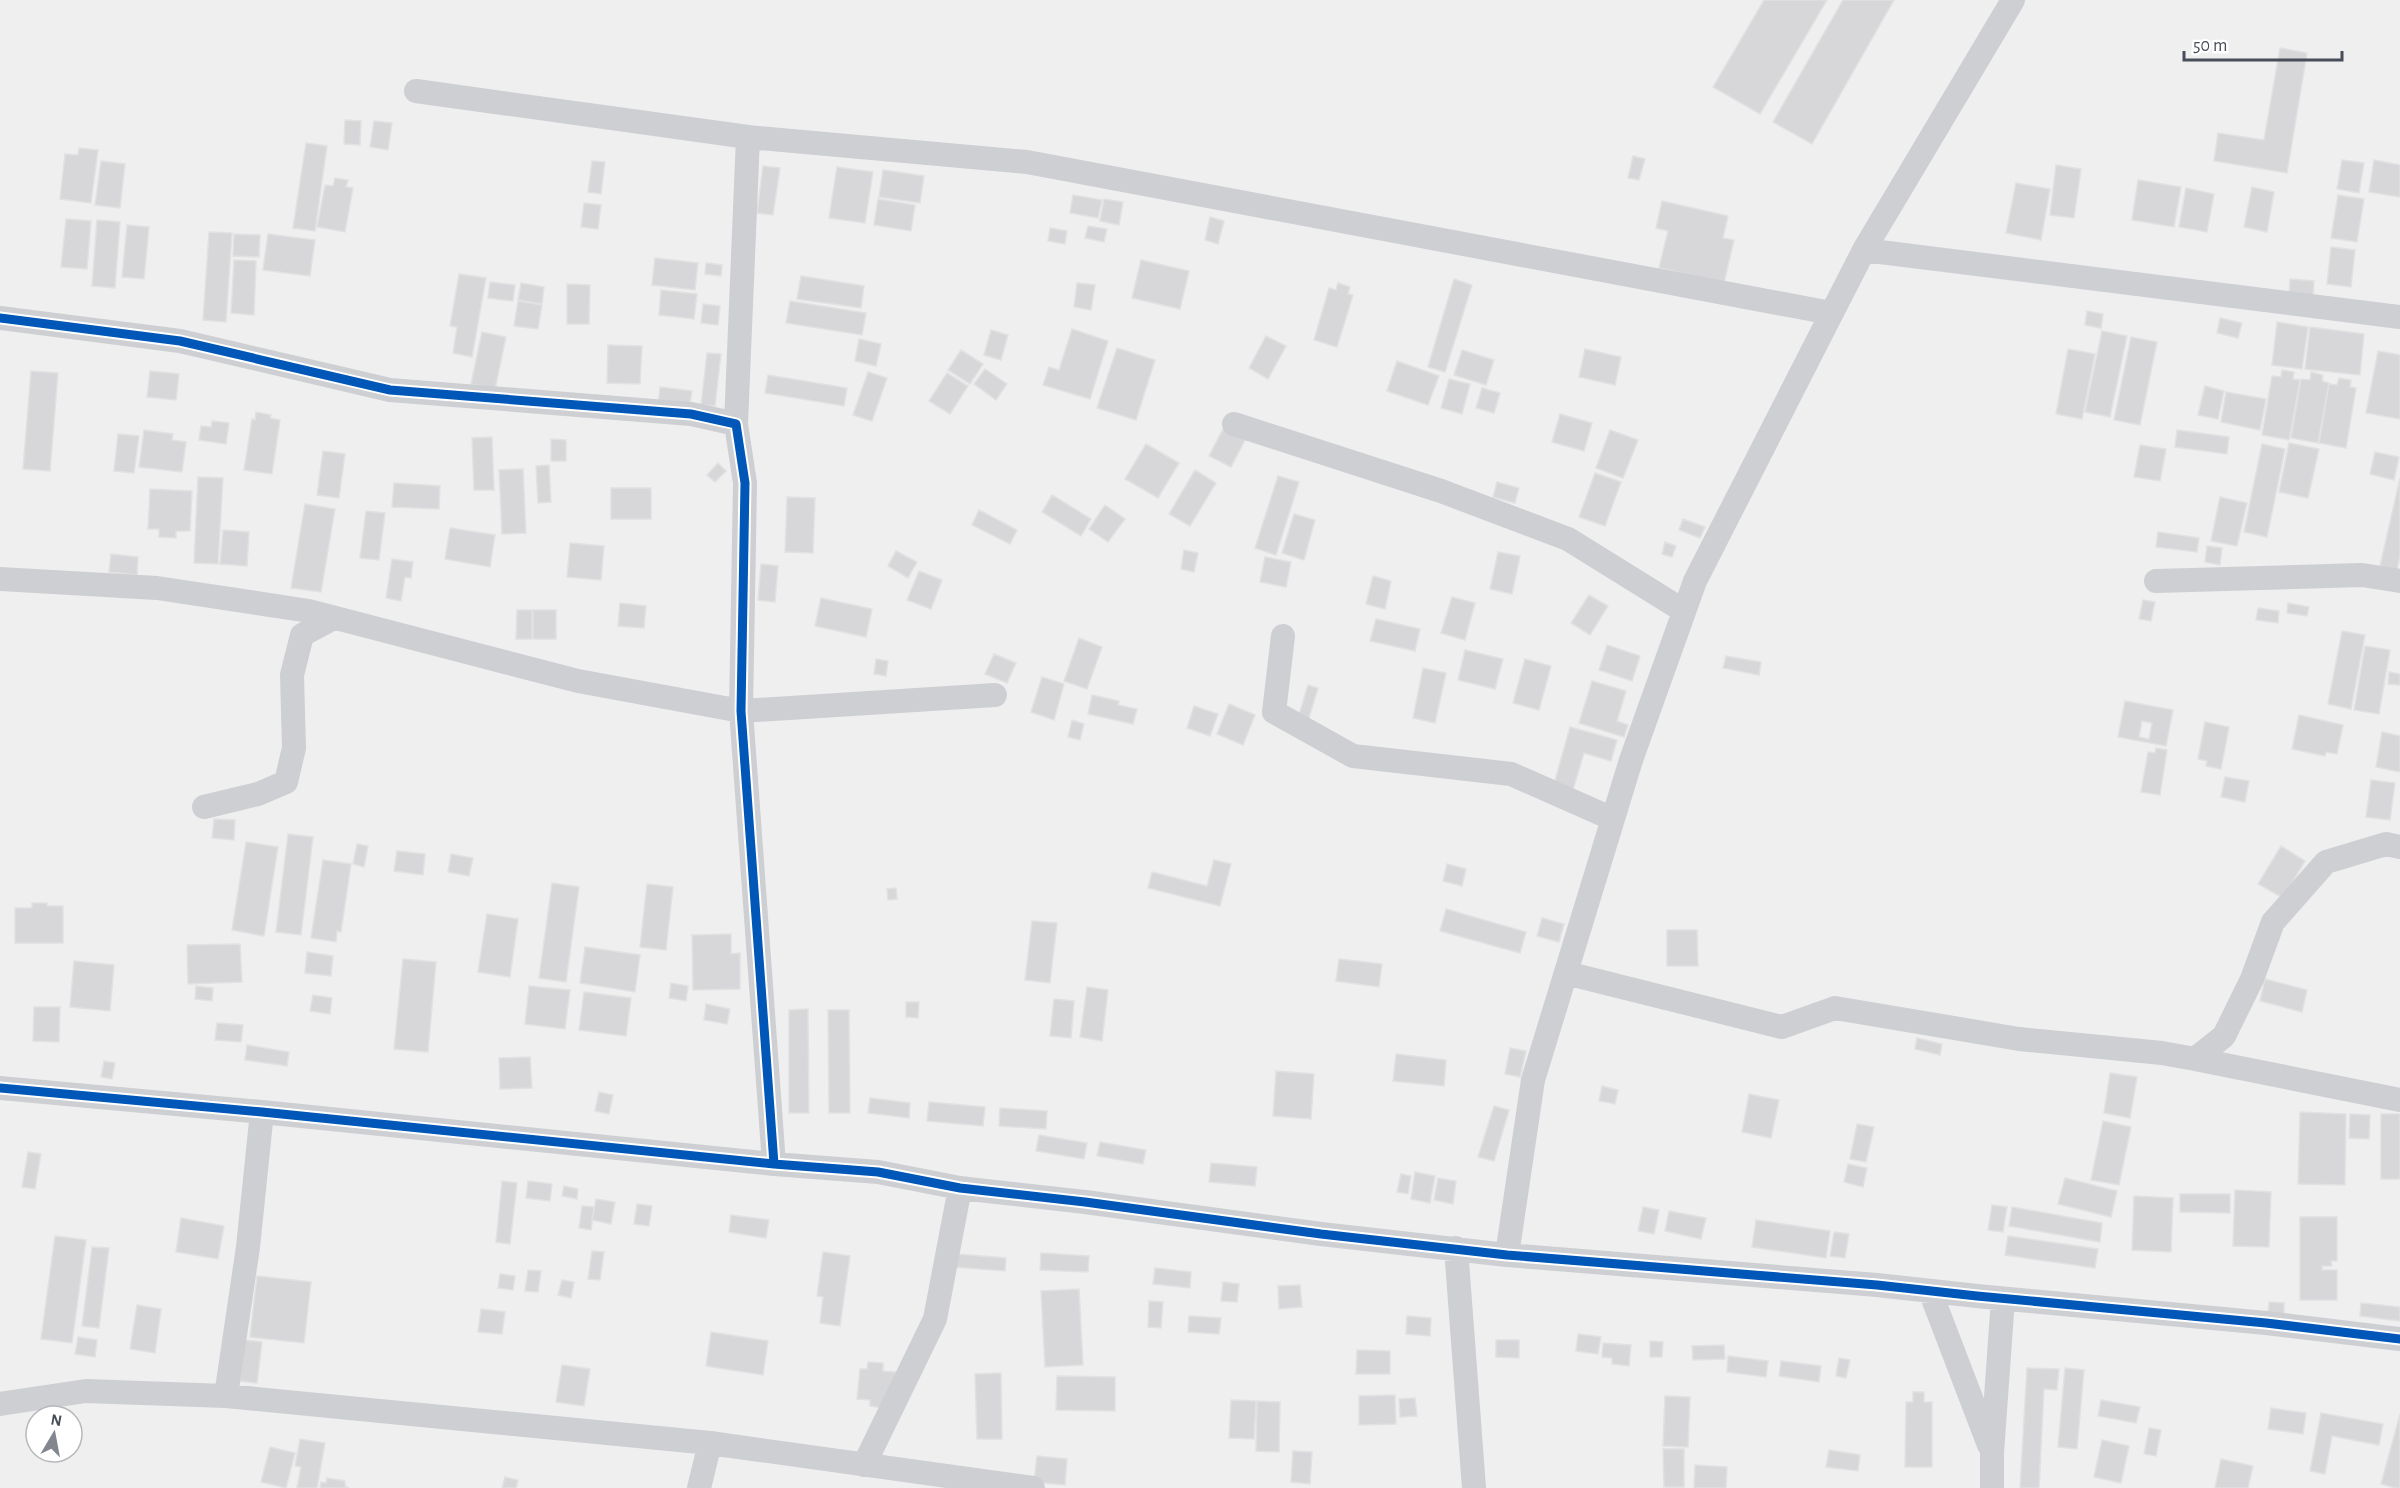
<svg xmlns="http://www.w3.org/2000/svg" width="2400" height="1488" viewBox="0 0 2400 1488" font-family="'Alegreya Sans',sans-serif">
  <rect width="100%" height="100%" fill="#efefef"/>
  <path fill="#d7d7d9" stroke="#e1e1e2" stroke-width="1.5" fill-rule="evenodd" d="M1764,0H1827L1760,114L1713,87Z
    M1843,0H1894L1812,144L1773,122Z
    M2280,48L2307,53L2287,173L2214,161L2218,133L2264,140Z
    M345,120L361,121L360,145L344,144Z
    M374,121L392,123L388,150L370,147Z
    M306,143L327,146L315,231L293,228Z
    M79,148L98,150L91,203L60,199L65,154L78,155Z
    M1633,156L1645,159L1639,180L1628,178Z
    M2342,160L2364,163L2359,193L2337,189Z
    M2374,160L2400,165V197L2369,192Z
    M101,161L125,164L120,208L95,205Z
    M592,161L605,162L601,194L588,192Z
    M2056,165L2081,169L2074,218L2050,215Z
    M763,166L780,168L773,215L757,213Z
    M837,167L873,172L865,223L829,218Z
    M883,170L924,176L920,203L879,197Z
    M335,178L348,180L346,187L353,188L345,232L317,227L325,185L333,186Z
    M2138,180L2181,187L2174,227L2132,220Z
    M2016,183L2050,189L2041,240L2006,233Z
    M2252,187L2274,192L2267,232L2244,227Z
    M2186,188L2214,194L2207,232L2179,227Z
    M1073,195L1102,200L1098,218L1070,213Z
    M2338,195L2364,199L2357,242L2331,238Z
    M878,199L915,205L911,231L874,225Z
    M1104,199L1123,202L1119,225L1100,221Z
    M1662,201L1728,216L1723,238L1734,240L1724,283L1659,268L1668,231L1656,228Z
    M584,203L601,205L598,229L581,227Z
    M1210,217L1224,221L1218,244L1205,240Z
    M66,219L91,221L87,269L61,267Z
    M97,220L120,222L115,288L92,286Z
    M127,225L149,227L144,279L122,277Z
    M1088,226L1107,229L1104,242L1085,238Z
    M1050,228L1067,231L1065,244L1048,241Z
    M209,232L232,233L226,322L203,320Z
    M234,234L260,235L259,257L233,256Z
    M268,234L315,240L310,276L263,270Z
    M2331,247L2355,250L2351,287L2327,284Z
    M655,258L698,263L695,290L652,285Z
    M234,260L256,261L254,315L231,313Z
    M1141,260L1189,271L1180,309L1132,298Z
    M706,263L722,265L721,276L705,274Z
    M459,274L486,278L472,357L453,353L457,327L450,326Z
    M801,276L864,286L861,308L797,299Z
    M1454,279L1472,285L1445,372L1428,367Z
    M2290,279L2314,281L2313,300L2289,298Z
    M490,282L515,285L513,301L488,298Z
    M521,283L544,287L542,304L518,300Z
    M1077,283L1095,285L1091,310L1074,307Z
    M1338,283L1350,287L1348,294L1353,295L1337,347L1314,340L1329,288L1336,290Z
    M567,284L590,285L589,324H567Z
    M661,290L697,294L694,319L659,315Z
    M518,301L542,305L538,329L514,326Z
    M790,301L866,313L862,335L786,323Z
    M703,304L720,306L718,325L701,323Z
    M2087,311L2103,314L2101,328L2085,325Z
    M2220,318L2242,323L2238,338L2217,333Z
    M2277,322L2308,327L2302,369L2272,365Z
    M2310,327L2364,334L2360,375L2305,369Z
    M1072,329L1108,341L1090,399L1043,385L1049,367L1059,370Z
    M991,330L1008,335L1001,360L984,355Z
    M2102,331L2127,336L2110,417L2085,412Z
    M482,332L506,337L495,389L471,384Z
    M1266,336L1286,346L1268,379L1249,368Z
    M2131,337L2157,342L2140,425L2114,420Z
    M859,339L881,344L876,366L855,361Z
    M608,345L642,346L640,384L607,383Z
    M1117,348L1155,360L1136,420L1097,408Z
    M1585,349L1621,357L1615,385L1579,377Z
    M2068,349L2095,354L2082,419L2056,414Z
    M961,350L983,364L970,384L948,370Z
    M1462,350L1494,360L1486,385L1454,375Z
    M2378,351L2400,355V419L2366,413Z
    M707,353L721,354L715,406L701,405Z
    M1397,361L1439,376L1428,405L1387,391Z
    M985,369L1007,384L996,400L974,384Z
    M2282,370L2294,372L2293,379L2300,380L2289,440L2262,435L2272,376L2281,377Z
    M31,371L58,373L50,471L23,469Z
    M150,371L179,374L176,400L147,397Z
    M868,372L887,378L872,421L853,415Z
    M2311,372L2323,375L2322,381L2329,383L2318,443L2291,438L2301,379L2310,380Z
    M947,373L968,386L950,414L929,401Z
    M768,375L847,388L844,406L765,393Z
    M2339,378L2351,380L2350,387L2356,388L2346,448L2319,443L2329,384L2337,385Z
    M1449,379L1470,384L1462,414L1441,408Z
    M2205,386L2224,391L2218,419L2198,415Z
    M660,387L692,391L689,409L658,405Z
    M1482,388L1500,393L1494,413L1476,408Z
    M2226,392L2266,399L2260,430L2221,422Z
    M256,412L271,415L270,418L280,420L272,474L244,470L252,419L255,420Z
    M1560,414L1592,423L1584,451L1552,442Z
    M212,421L229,423L226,444L199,440L201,426L211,427Z
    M1223,429L1245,440L1231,467L1209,456Z
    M144,430L173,434L172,440L186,442L182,472L139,467Z
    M1610,430L1638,440L1623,478L1596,468Z
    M2177,430L2229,437L2227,454L2175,447Z
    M118,434L139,436L134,473L114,471Z
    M492,437L494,490H474L472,438Z
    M551,439L566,440V461H551Z
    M2289,443L2319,449L2308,498L2279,492Z
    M1146,444L1179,463L1158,498L1125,479Z
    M2262,444L2285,449L2267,537L2244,532Z
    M2140,445L2166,449L2160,481L2134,477Z
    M323,451L345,454L339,498L317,495Z
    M2375,452L2399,457L2394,480L2370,474Z
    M718,463L726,471L715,482L707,475Z
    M549,465L551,502L538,503L536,466Z
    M523,469L526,533L502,534L499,470Z
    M1195,470L1216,483L1190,526L1169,514Z
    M1595,473L1621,482L1605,526L1579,517Z
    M1278,476L1299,482L1276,555L1255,548Z
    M198,477L223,478L218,564L194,563Z
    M2400,478V556L2397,570L2380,566Z
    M1497,482L1519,488L1515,503L1493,497Z
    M394,483L440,486L439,509L392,507Z
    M611,488H651V519H611Z
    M150,489L192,491L190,531H176V538L159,537V529H148Z
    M1052,495L1091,519L1081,536L1042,512Z
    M787,497L815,498L813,553L785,552Z
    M2220,497L2247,503L2237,546L2211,541Z
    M305,504L335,509L321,592L291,588Z
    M1105,505L1125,519L1108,542L1089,529Z
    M979,510L1017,530L1010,544L972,525Z
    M366,511L385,513L379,560L360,558Z
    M1294,514L1315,520L1304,560L1282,553Z
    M1683,519L1705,527L1700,538L1679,530Z
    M450,528L495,535L490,567L445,559Z
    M223,530L249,532L247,566L220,564Z
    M2158,532L2199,538L2197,552L2156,547Z
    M1665,542L1676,546L1672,557L1662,554Z
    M570,543L604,546L601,580L567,577Z
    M2207,546L2222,548L2220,565L2205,562Z
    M1184,550L1198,553L1194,572L1181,569Z
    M896,551L917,562L908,578L888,566Z
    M1498,552L1520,556L1512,594L1490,589Z
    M111,554L138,557L137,575L109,572Z
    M1265,557L1291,562L1286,587L1260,582Z
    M392,559L413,562L411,578L405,577L401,601L386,598Z
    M761,564L778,566L775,602L758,600Z
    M919,571L942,580L931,609L907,600Z
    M1373,576L1391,581L1385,609L1366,604Z
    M1589,595L1608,606L1590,635L1571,623Z
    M1452,597L1475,603L1465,640L1441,633Z
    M821,598L872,609L866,637L815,626Z
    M2143,600L2155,602L2151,621L2139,619Z
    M620,603L646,606L644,628L618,626Z
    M2288,603L2309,607L2307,616L2287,613Z
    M2258,608L2279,611L2278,623L2256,620Z
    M517,610H532V639H516Z
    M533,610H556V639H533Z
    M1376,619L1420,629L1415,651L1370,641Z
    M2342,631L2365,635L2351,709L2328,704Z
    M1079,638L1102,647L1087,689L1064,681Z
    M1607,645L1640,656L1632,681L1599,670Z
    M2365,646L2390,650L2379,714L2354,710Z
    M1465,650L1503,659L1495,689L1458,680Z
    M994,654L1016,663L1007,683L985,674Z
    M1726,656L1761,662L1759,675L1723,668Z
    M876,659L888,661L886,676L874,674Z
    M1525,659L1551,666L1539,710L1513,703Z
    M1423,668L1446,673L1435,723L1413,718Z
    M2389,672L2400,674V685L2388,684Z
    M1042,677L1064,684L1054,720L1031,712Z
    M1592,681L1626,691L1617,721L1628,725L1624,737L1579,723Z
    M1308,685L1318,688L1308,721L1298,718Z
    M1092,695L1119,701L1118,705L1137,709L1133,724L1088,714Z
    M2125,701L2173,710L2166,746L2118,737ZM2142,721L2152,723L2149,739L2139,737Z
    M1229,704L1255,715L1243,745L1217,734Z
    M1194,706L1218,714L1210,736L1187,728Z
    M2299,715L2343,725L2337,754L2326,752L2325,756L2292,749Z
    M1072,720L1084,724L1080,740L1068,737Z
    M2205,722L2229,727L2221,769L2206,766L2207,761L2198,759Z
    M1570,727L1617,740L1611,761L1584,753L1573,790L1554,784Z
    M2382,732L2400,736V772L2376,767Z
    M2156,748L2167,750L2160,795L2141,792L2148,752L2155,753Z
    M2225,777L2249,781L2245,802L2221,797Z
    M2371,780L2395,783L2390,820L2366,817Z
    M214,819L235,820L234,840L212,838Z
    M288,834L313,837L301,935L276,932Z
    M246,842L278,847L264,936L232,930Z
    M357,844L368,846L364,867L353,864Z
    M2281,846L2305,861L2283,898L2258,884Z
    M397,851L425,854L423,875L394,871Z
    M451,854L473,858L469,876L448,872Z
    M323,860L351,864L341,932L337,931L336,942L311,938Z
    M1214,860L1231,864L1220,906L1148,888L1152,872L1207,886Z
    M1447,864L1466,869L1462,886L1443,881Z
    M552,883L579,887L566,982L539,978Z
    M647,884L673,887L666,950L640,947Z
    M896,888L897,899L888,900L887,889Z
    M32,903H47V906H63V943H15V908H32Z
    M1446,909L1526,932L1520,953L1440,931Z
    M487,914L518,919L510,977L478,972Z
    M1542,918L1564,924L1559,942L1537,936Z
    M1032,921L1057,923L1050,983L1025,980Z
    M1667,930H1697L1698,966H1667Z
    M731,934V954L740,953V989L693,990L692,935Z
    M240,944L242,982L188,984L187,945Z
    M585,947L640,955L635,992L580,983Z
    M307,952L333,956L331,976L305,973Z
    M403,959L436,962L428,1052L394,1049Z
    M1339,959L1382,964L1379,987L1336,981Z
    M74,961L114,965L110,1011L70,1007Z
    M2265,979L2307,990L2302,1012L2260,1001Z
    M671,983L688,986L686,1001L669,998Z
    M196,986L213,988L212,1001L195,999Z
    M529,986L570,990L565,1029L525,1024Z
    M1087,987L1108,990L1102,1041L1080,1037Z
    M584,992L631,998L626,1036L579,1030Z
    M313,995L332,998L330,1014L310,1011Z
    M1054,999L1074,1001L1071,1038L1050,1036Z
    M906,1002H919L918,1018L906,1017Z
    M706,1004L730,1009L727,1024L704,1020Z
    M34,1007H60L59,1042L33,1041Z
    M808,1009L809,1113H789V1010Z
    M828,1010H849L850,1113H829Z
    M217,1023L243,1025L241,1042L215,1040Z
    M1917,1038L1942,1044L1940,1055L1915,1049Z
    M247,1045L289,1052L287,1066L245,1060Z
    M1510,1048L1526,1051L1520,1077L1505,1074Z
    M1396,1054L1446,1060L1444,1086L1393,1081Z
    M530,1057L532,1088L500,1089L499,1058Z
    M104,1061L115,1063L112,1079L101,1077Z
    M1276,1071L1314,1074L1311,1119L1273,1116Z
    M2110,1073L2137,1077L2130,1118L2104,1113Z
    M1602,1086L1618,1090L1615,1104L1599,1101Z
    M599,1092L613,1095L609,1114L595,1111Z
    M1749,1094L1779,1100L1771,1138L1742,1132Z
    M870,1098L910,1103L909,1118L868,1113Z
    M929,1102L985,1107L983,1126L927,1121Z
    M1494,1106L1509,1110L1494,1161L1478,1157Z
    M1000,1108L1047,1111L1046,1129L999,1126Z
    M2300,1112L2346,1114L2345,1185L2298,1184Z
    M2350,1114L2370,1115L2369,1139L2349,1138Z
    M2381,1114H2400V1179H2381Z
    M2103,1121L2131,1127L2119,1185L2091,1180Z
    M1857,1124L1874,1127L1866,1162L1850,1159Z
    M1039,1135L1087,1143L1084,1159L1036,1151Z
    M1100,1142L1146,1150L1143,1164L1097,1156Z
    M28,1152L41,1154L35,1189L22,1187Z
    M1211,1163L1257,1167L1255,1186L1209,1182Z
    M1848,1164L1867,1168L1863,1187L1844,1182Z
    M1415,1172L1435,1176L1430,1203L1411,1199Z
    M1401,1174L1411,1176L1408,1194L1397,1192Z
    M1438,1178L1456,1181L1453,1204L1434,1200Z
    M2065,1178L2117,1191L2111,1217L2058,1204Z
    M502,1181L517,1183L510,1244L496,1242Z
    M528,1181L552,1184L550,1201L526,1198Z
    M564,1186L578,1189L577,1199L562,1196Z
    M2235,1190L2271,1192L2269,1247L2233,1246Z
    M2180,1194H2230V1213L2180,1212Z
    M2134,1196L2173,1198L2171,1252L2132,1250Z
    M596,1199L615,1202L611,1224L592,1220Z
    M637,1204L652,1206L649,1226L634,1224Z
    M1992,1205L2007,1207L2003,1232L1988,1230Z
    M582,1206L594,1207L591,1230L579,1228Z
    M1643,1207L1659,1210L1654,1234L1638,1231Z
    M2012,1207L2102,1223L2100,1242L2009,1226Z
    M1669,1211L1706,1218L1701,1239L1665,1231Z
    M731,1215L769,1220L766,1238L729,1232Z
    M2300,1217H2337V1261H2331L2332,1266H2322V1270H2337V1300H2300Z
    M181,1218L224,1226L218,1259L176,1252Z
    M1756,1220L1830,1231L1826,1258L1752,1247Z
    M1834,1232L1849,1234L1845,1258L1830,1256Z
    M55,1236L86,1240L72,1343L41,1339Z
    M2008,1236L2098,1249L2095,1268L2005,1255Z
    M92,1247L109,1248L99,1328L82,1326Z
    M592,1251L604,1252L600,1280L588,1279Z
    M823,1252L850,1256L840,1326L820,1323L823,1297L817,1296Z
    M1041,1253L1089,1256L1088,1272L1040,1270Z
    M956,1254L1006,1258L1005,1271L954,1267Z
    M1155,1268L1191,1272L1190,1288L1153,1284Z
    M528,1270L541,1271L538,1292L525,1291Z
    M500,1274L515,1276L513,1290L498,1288Z
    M257,1276L311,1282L304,1343L250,1337Z
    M562,1280L574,1282L571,1298L558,1295Z
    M1223,1282L1239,1284L1237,1302L1221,1301Z
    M1300,1285L1302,1307L1279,1309L1278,1286Z
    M1079,1289L1083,1365L1045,1367L1041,1291Z
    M1149,1301L1163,1302L1161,1328L1148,1327Z
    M2269,1302L2284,1303V1318H2268Z
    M2361,1303L2400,1307V1321L2360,1316Z
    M137,1305L161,1309L155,1353L130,1349Z
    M481,1309L505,1312L502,1334L478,1332Z
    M1189,1316L1221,1318L1219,1334L1188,1332Z
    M1407,1316L1431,1318L1430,1336L1406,1334Z
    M711,1332L768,1341L763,1375L706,1366Z
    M1578,1334L1601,1337L1598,1354L1576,1351Z
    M78,1337L97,1340L95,1357L75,1354Z
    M245,1340L262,1342L257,1383L240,1381Z
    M1496,1340H1519V1358L1496,1357Z
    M1650,1341L1663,1342L1662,1357H1650Z
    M1603,1343L1631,1345L1629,1366L1612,1364V1358L1602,1357Z
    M1724,1345L1725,1359L1693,1360L1692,1346Z
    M1357,1350L1390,1351V1374H1356Z
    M1728,1356L1768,1361L1766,1377L1727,1372Z
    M1839,1358L1850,1360L1846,1378L1836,1376Z
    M1781,1361L1821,1366L1819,1382L1779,1376Z
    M868,1362L883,1363V1371L896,1372L893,1402L883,1408L870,1406V1400L857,1399L860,1369H867Z
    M562,1365L590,1369L584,1406L556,1402Z
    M2027,1368L2059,1369L2057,1390L2044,1389L2039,1488H2020Z
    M2065,1368L2084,1370L2077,1449L2058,1447Z
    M1001,1373L1002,1439H977L975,1374Z
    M1057,1376L1115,1377V1411L1056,1410Z
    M1913,1392H1924V1402H1932V1467H1905L1906,1402H1913Z
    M1395,1395L1396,1424L1359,1425V1396Z
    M1665,1396L1690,1397L1688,1447L1663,1446Z
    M1415,1398L1417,1416L1400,1417L1399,1399Z
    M1231,1400L1256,1401L1254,1439L1229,1438Z
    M2101,1400L2140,1407L2136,1423L2098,1416Z
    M1257,1401L1280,1402L1279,1452L1256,1451Z
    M2271,1408L2306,1413L2303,1434L2268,1429Z
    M2321,1413L2383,1424L2379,1445L2332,1436L2325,1474L2310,1471Z
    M2400,1414V1488H2395L2381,1484Z
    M2149,1428L2161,1430L2156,1456L2144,1454Z
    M300,1439L325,1443L317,1488H297L301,1467L295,1466Z
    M2102,1440L2129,1446L2121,1483L2094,1477Z
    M270,1447L295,1453L286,1488L261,1482Z
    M1663,1449H1684V1487H1664Z
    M1829,1450L1860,1455L1858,1471L1826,1467Z
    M1293,1451L1312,1452L1310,1484L1291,1482Z
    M1037,1456L1067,1459L1065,1485L1034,1482Z
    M2221,1459L2253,1466L2248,1488H2215Z
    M1695,1465L1727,1467L1726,1488H1694Z
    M505,1477L518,1480L516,1488H502Z
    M327,1478L345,1481V1486L349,1488H320L321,1482L326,1483Z"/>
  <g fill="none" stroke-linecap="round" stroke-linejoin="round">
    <path stroke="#cecfd2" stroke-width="24" d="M416,91L748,137L736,424
      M748,137L1027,162L1831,313
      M1864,250L2400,317
      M0,318L180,341L390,390L691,414L736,424L745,483L741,711L774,1164
      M1234,424L1441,491L1568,539L1684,611
      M0,579L157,588L309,611L578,681L741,711L995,695
      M2156,581L2362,575L2400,581
      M1283,636L1274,712L1353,756L1511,774L1613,819
      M204,807L258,794L286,782L294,748L292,675L302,635L334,618
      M1566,973L1782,1027L1835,1008L2019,1039L2162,1053L2195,1059L2224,1036L2252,979L2273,922L2326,862L2386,844L2400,847
      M2195,1059L2400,1100
      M0,1088L262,1112L774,1164L878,1172L960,1188L1085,1202L1321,1234L1507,1255L1877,1285L1977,1296L2266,1323L2400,1339
      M1456,1248L1474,1488
      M1507,1255L1533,1080L1631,760L1695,581L1864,250L2013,0
      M1930,1291L1989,1445
      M226,1396L248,1247L262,1112
      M0,1404L86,1391L226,1396L710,1443L1033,1488
      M864,1465L935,1319L960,1188
      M699,1488L710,1443
      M1992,1488V1453L2003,1299"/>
    <defs>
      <path id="cycleway" d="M0,318L180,341L390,390L691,414L736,424L745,483L741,711L774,1164
        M0,1088L262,1112L774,1164L878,1172L960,1188L1085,1202L1321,1234L1507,1255L1877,1285L1977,1296L2266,1323L2400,1339"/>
    </defs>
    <use href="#cycleway" stroke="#fff" stroke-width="13"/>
    <use href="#cycleway" stroke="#0057b8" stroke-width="9"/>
  </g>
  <g transform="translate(54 1434) rotate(10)"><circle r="28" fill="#ffffff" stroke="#b6b8bd" stroke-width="1.5"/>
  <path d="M0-4.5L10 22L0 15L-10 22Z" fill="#82868e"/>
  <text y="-9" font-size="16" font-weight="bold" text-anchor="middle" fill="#484d5a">N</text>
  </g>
  <path d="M2184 51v9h158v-9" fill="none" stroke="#484d5a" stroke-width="3"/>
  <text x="2193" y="51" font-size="18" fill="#484d5a" stroke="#ffffff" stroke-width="4.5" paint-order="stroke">50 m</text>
</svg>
